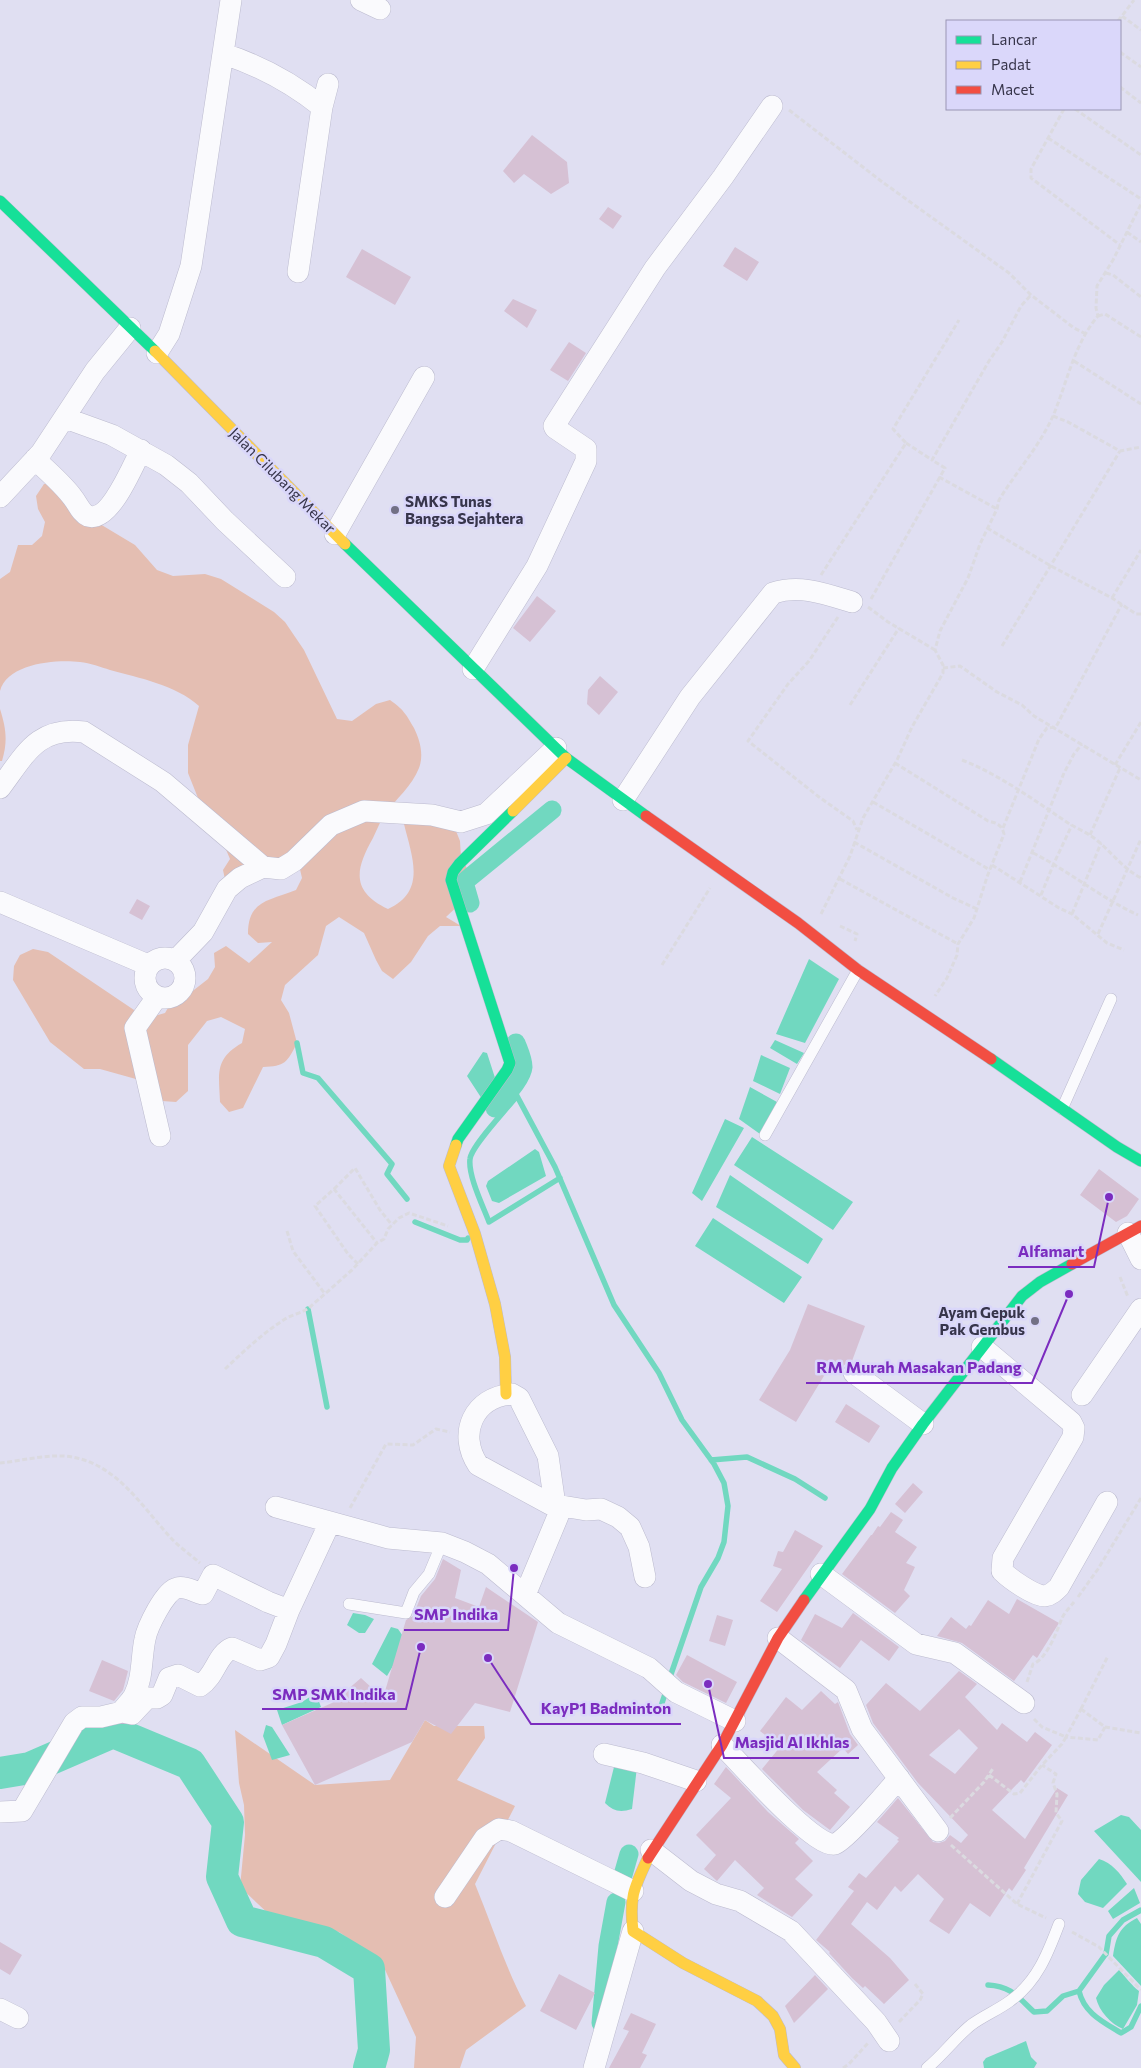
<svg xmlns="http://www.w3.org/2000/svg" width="1141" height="2068" viewBox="0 0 1141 2068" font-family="Commissioner,sans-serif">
  <rect width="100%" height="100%" fill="#e0dff2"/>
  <path fill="#e4beb2" d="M44,484H59L90,518L135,545L157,570L173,576L205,574L221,579L274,612L285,622L304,650L337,719L352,721L376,704L390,700C403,709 406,714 414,728C420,740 424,755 419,768C412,786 396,799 385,814C380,821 377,830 373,838C355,870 351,891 388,909C427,891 412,857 404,824L411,813L454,826L460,841L461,857L471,876L464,882V900L446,917L461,926H440L428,936L411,962L393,979L382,971L376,960L364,933L339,917L326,926L318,955L285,985L281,1000L289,1013L297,1043C287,1063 285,1066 263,1067L243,1108L229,1112L220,1102C219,1074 214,1059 242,1043L245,1029L221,1017L207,1021L188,1045V1091L176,1102L162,1101L143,1081L100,1069H84L50,1042L13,980L14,966L20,955L33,949L48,952L137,1012L151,1017L165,1013L172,1001L185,997L208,979L215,967L214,953L226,946L249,963L272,942L258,943L248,934C248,900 269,901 296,890L302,878L299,865L226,884L223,870L230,859L219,833L198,798L188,773V745L199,706C176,685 139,678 110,670C101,667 90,663 80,662C57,659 7,663 0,691V579L10,572L18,545H32L42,536L45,522L38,509L36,496Z
    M0,709C6,728 8,741 2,761H0Z
    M425,1720L434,1726H484L485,1738L457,1780L515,1806L475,1884C492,1925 505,1967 526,2006L466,2050L460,2068H414L416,2037L381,1961L339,1932L272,1917L240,1887L245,1835L244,1805L239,1783L235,1730L315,1785L390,1780Z"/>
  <path fill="#71d8c0" d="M809,959L839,979L805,1043L776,1034Z
    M775,1040L804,1053L797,1064L770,1048Z
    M483,1052L487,1053L497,1084L482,1099L467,1076Z
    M761,1055L790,1068L780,1094L753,1081Z
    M750,1087L777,1102L760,1134L739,1119Z
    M725,1119L744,1128L702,1201L692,1193Z
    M752,1137L853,1202L833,1230L734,1165Z
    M535,1149L539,1152L546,1176L499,1203L492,1201L486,1186L488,1181Z
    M730,1175L823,1239L808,1264L716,1207Z
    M713,1218L802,1277L784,1303L695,1246Z
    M353,1613L365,1615L374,1619L365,1633H359L347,1625Z
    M391,1627L398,1629L407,1642L387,1676L372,1664Z
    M316,1693L321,1707L282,1725L277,1710L302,1702Z
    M266,1725L272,1727L290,1755L272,1760L263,1736Z
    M614,1767H637L632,1809C620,1813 613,1811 605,1803Z
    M1121,1815L1129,1817L1141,1830V1882L1094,1831Z
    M1099,1859C1112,1863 1120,1873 1127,1884L1103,1908L1085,1902L1078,1894L1081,1880Z
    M1134,1888L1140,1903L1113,1919L1108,1911Z
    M1137,1918L1141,1924V1986L1113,1956C1116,1937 1119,1927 1137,1918Z
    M1119,1970C1126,1977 1131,1985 1139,1991L1137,2005L1123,2029C1111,2024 1099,2011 1096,1998L1104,1985Z
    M1026,2041L1031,2057L1037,2063L1034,2068H984L983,2062L986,2058Z"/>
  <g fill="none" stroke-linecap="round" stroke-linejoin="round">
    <path stroke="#71d8c0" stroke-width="5.5" d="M297,1043L303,1073L318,1078L392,1164L387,1174L407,1199
      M509,1081L555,1167L614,1305L659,1373L682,1420L714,1464L724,1483L728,1506L724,1542L718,1558L701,1587L669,1680
      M516,1097C507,1109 471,1146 470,1159C468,1176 483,1206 489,1222L560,1178
      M415,1222L460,1240H467L468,1238
      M308,1309L327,1407
      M711,1460L747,1457L795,1479L825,1498
      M661,1706L666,1691
      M1106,1954L1109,1936L1123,1920L1141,1910
      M988,1985C1011,1986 1018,1997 1034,2012L1047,2011L1063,1996L1079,1991L1105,1955
      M1079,1991C1084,2013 1103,2022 1121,2033L1131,2027L1141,2006"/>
    <path stroke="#71d8c0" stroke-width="19" d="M470,903L464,882L552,810
      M495,1108C503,1098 522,1079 523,1067C523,1059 519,1051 516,1043
      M621,1882L629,1854
      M601,2023L608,1946L616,1902"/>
    <path stroke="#71d8c0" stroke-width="32" d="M0,1773L30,1768L113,1732L190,1764L228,1822L222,1877L242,1921L324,1942L369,1969L374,2050L369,2068"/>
  </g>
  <path fill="#d6c1d4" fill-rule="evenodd" d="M532,135L567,162L569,183L551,194L524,174L514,183L503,171Z
    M608,207L622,216L613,229L599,219Z
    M735,247L759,262L747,281L723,266Z
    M362,249L411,277L395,305L346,277Z
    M513,299L537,310L527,328L504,311Z
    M569,342L586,353L568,381L550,370Z
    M537,596L556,611L530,642L513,628Z
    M600,676L618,692L599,715L587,704L588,690Z
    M137,899L150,906L142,920L129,913Z
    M1099,1169L1139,1199L1127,1216L1116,1222L1080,1195Z
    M808,1304L865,1326L852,1361L844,1365L842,1370L830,1366L796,1422L759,1400L790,1350Z
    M846,1404L880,1426L869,1443L835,1422Z
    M913,1483L923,1492L905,1513L895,1504Z
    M891,1512L903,1520L895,1532L917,1547L906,1563L915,1567L904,1590L910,1596L895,1613L842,1574L871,1535H872L878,1526L880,1527Z
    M795,1530L823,1546L777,1612L760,1601L782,1569L773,1566L778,1551L783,1552Z
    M443,1559L461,1570L455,1598L479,1607L486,1587L538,1622L510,1712L475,1703L451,1734L425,1720L412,1742L315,1785L282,1725L332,1703L361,1678L383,1698L406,1620L413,1616L421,1596L435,1579Z
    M1017,1599L1059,1623L1037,1658L1033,1655L1014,1681L962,1643L937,1636L951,1617L966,1629L969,1625L971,1626L988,1600L1009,1614Z
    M853,1613L899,1647L889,1661L861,1640L840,1668L801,1640L815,1614L842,1628Z
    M717,1615L733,1620L725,1646L709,1641Z
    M687,1655L737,1682L726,1703L683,1682L676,1675Z
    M102,1660L128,1671L123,1690L114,1701L89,1691Z
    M959,1671L977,1684L965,1697L997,1730L1002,1723L1027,1742L1035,1732L1052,1745L1024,1783L1021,1780L992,1810L1025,1839L1057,1788L1068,1795L1024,1868L1026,1870L1012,1891L1009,1888L990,1917L970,1903L949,1934L929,1921L944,1899L918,1874L901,1892L895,1886L877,1910L867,1902L851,1924L890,1958L909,1980L884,2004L865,1986L863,1988L852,1978L829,1953L830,1952L816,1940L854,1891L848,1887L859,1873L866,1878L899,1841L897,1840L899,1838L877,1822L898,1798L933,1842L939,1843L945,1841L950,1835L961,1843L968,1835L918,1783L873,1723L866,1705L886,1683L920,1711ZM959,1729L978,1748L955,1774L929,1755Z
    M821,1691L835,1704L838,1702L850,1734L858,1745L848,1754L843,1748L817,1772L837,1790L834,1793L850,1807L830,1830L803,1810L762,1769L780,1747L760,1731L786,1697L802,1710Z
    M726,1767L768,1812L799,1839L795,1843L813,1861L795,1879L813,1895L792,1917L757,1895L764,1888L735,1860L717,1881L704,1869L716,1855L696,1835L731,1798L714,1784Z
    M0,1942L22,1955L10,1975L0,1969Z
    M559,1974L595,1993L576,2030L540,2011Z
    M815,1975L828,1989L794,2023L785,2006Z
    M631,2013L656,2024L642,2053L647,2055L640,2068H609L629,2031L623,2029Z"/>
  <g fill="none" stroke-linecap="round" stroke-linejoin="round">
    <defs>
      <path id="lane" d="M1062,1109L1111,999
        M765,1135L858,970
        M349,1604L406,1613L414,1592L429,1574L442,1543
        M927,2068C943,2055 955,2038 971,2025C983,2016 998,2010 1010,2001C1037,1982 1048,1953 1059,1924"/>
      <path id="street" d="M361,0L380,9
        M224,54C261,66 292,83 322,107
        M298,272L322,107L328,84
        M157,353L169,334L191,266L231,0
        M65,418L112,435L166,465L189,483L225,521L285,577
        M35,459C48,472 63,484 73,498C78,504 81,513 88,516C110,523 133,465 141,450
        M0,497L41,453L95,371L130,328
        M335,534L424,377
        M473,669L537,566L586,461V449L555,428L554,426L655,268L723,177L772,106
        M0,788C25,755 37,726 84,732L163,782L263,867
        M623,800L690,697L773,593C800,584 826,594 852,602
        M0,902L148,965
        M145 978a20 20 0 1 1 40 0a20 20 0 1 1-40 0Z
        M176,960L203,932L227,889L240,878L263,867L281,869L294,861L331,825L364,811L432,815L461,822L486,814L556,748
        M157,997L135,1028L160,1136
        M1128,1233L1141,1259
        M982,1347L1071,1422L1074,1428L1073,1437L1003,1558L1002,1571C1010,1579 1034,1596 1045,1596C1051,1595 1055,1591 1059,1587L1107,1502
        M854,1373L923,1424
        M1082,1395L1141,1309
        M555,1505L548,1456L519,1398L512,1394C474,1397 457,1433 478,1465L550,1504L586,1510L601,1509L618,1517L630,1527L639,1547L645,1577
        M276,1507L388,1538L442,1543L465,1552L488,1564L558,1623L649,1668L676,1692L735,1721
        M821,1574L916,1644L955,1653L1024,1703
        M525,1595L558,1516
        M778,1638L846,1690L862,1729L938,1831
        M122,1711C126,1706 131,1701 134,1696C143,1678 141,1658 145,1639C147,1628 165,1590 177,1588C185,1586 195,1592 203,1594L213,1575L268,1602L289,1610
        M722,1745C738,1761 816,1850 835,1844C846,1840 889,1790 899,1778
        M604,1754L643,1763L696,1781
        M0,1812L22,1811L74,1723L82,1717H101L122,1712L132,1714L147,1698H157L162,1695L169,1678L178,1675L200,1686C216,1675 217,1654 232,1648L260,1660L269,1657L276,1644L289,1610L330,1522
        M651,1850L691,1881L716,1894L740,1901L791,1931L876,2022L889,2041
        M445,1897L485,1838L499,1829L511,1831L633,1891
        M0,2009L18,2018
        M594,2068L633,1931"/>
      <path id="fast" d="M0,201L155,351
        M345,544L566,758L646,816
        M991,1059L1117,1147L1141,1161
        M456,1145L458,1139L507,1070L510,1063L451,880L453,872L459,864L513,811
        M804,1600L870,1509L892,1468L923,1424L1022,1296L1040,1282L1072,1264"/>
      <path id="slow" d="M155,351L345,544
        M513,811L566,758
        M456,1145L449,1166L475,1234L495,1304L505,1357L506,1394
        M648,1858C634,1888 629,1897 633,1931L683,1963L757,2001L773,2016L780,2029L784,2055L795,2068"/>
      <path id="jam" d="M646,816L798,923L858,970L991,1059
        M1072,1264L1141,1226
        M648,1858L722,1745L778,1638L804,1600"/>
    </defs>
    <use href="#lane" stroke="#bcbbcf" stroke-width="12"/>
    <use href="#street" stroke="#bcbbcf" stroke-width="22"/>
    <use href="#fast" stroke="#bcbbcf" stroke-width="12"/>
    <use href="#slow" stroke="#bcbbcf" stroke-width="12"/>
    <use href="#jam" stroke="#bcbbcf" stroke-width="12"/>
    <path stroke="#dbdae0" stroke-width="3" stroke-dasharray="5 2.5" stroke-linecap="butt" d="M1122,16L1141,30
      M1118,21L1134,0
      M1120,52L1141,67
      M1120,87L1141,103
      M1064,109L1031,169V178L1120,245
      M1075,109L1141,155
      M789,110L881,181L1009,273L1031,295L1074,328L1086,334
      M1048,138L1141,199
      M1127,232L1141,242
      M1106,273L1113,275L1141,297
      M1098,316L1105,314L1141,337
      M1074,361L1141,404
      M1053,416L1068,422L1120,451L1141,447
      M906,443L932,460L989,361L1002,342L1021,306L1031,295
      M939,477L997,509
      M987,528L1051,566L1112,598L1136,614H1141
      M821,575L906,443L893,429L959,320
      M1112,598L1141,550
      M871,599L945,468L932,460
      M868,607L888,622L935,650
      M838,617L809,661L788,684L748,741L819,797L853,821L857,830
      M1002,646L1120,451
      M943,668L960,666L997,692L1022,705L1034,716L1141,780
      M850,705L899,628
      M962,760C1000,775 1034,800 1068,823C1076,828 1086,832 1094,838C1111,851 1122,868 1141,878
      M895,763L988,821C997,823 1002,825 1004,834L987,877L974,918L958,944L957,955L947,978L935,996
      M1115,765L1141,722
      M873,802L990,870
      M1003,828L1039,739L1047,728L1056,727L1122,604
      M1090,835L1120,768
      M854,842L953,898L977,909
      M1033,853C1069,871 1101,898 1138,915
      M992,865L1059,908L1072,914L1107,943L1124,950
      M840,879L958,944
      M1020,882L1064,773L1074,754L1082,744
      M1041,895L1054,863L1072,825
      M821,914L850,856L863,818L897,760L912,727L943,673V665L935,650L940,631L968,578L980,544L997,509L999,500C1016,472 1039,447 1053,416C1067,383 1074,344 1098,316L1096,308L1097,286L1113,260L1141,204
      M1072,914L1101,843
      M840,926L857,934L855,941
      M1098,934L1141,839
      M662,965L710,888
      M334,1189L355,1168L380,1210L392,1225
      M287,1231L293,1251L325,1294
      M358,1264L348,1254L315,1206L334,1189L377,1243
      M1120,1277L1128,1297
      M225,1369C244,1351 263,1333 285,1319C293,1314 303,1313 310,1307L352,1270L377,1243L384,1239L388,1229L399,1218L409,1213L448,1226
      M0,1463C21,1461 51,1453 72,1457C118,1465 142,1507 171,1538C179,1547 191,1555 200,1563
      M350,1508L386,1444L413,1445L436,1429L450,1432
      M1078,1597L1098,1569L1141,1498
      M1027,1682L1033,1664C1047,1659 1057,1631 1062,1618C1065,1612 1070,1607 1074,1602
      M1081,1709L1105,1727L1098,1740L1066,1737Z
      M1081,1709L1108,1656
      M1105,1727L1141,1733
      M989,1775L1014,1794L1020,1793L1042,1765L1062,1744L1066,1737L1042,1727L1033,1718
      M950,1818L984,1782L994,1767
      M951,1845L1017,1904L1046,1918
      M1017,1904L1062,1821L1056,1813L1057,1794L1053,1783L1056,1774L1042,1765
      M1072,1932L1099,1947L1141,1990
      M899,2022L920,2000L923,1994L915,1984
      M843,2068L849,2064L868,2043"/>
    <use href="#lane" stroke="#fafafd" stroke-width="11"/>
    <use href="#street" stroke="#fafafd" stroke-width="21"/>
    <use href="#fast" stroke="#16e098" stroke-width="11"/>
    <use href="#slow" stroke="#ffcf43" stroke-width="11"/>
    <use href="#jam" stroke="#f24e42" stroke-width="11"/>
  </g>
  <g fill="#727085" stroke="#dad7fa" stroke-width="2">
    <circle cx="395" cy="510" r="5"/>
    <circle cx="1035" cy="1321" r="5"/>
  </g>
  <g text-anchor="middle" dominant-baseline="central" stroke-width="5" stroke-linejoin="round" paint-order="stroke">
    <g font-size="15" fill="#37354b" stroke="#dad7fa">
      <text transform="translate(283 480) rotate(45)">Jalan Cilubang Mekar</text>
    </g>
    <g font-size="15" font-weight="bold" fill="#37354b" stroke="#dad7fa" text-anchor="start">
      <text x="405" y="501">SMKS Tunas<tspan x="405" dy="17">Bangsa Sejahtera</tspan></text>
      <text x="1025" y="1312" text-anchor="end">Ayam Gepuk<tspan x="1025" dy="17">Pak Gembus</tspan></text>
    </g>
  </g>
  <path fill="none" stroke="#7b2cbf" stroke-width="2" d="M1109 1197L1094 1267H1008M1069 1294L1032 1383H806M514 1568L508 1630H404M421 1647L406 1709H262M488 1658L531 1724H681M708 1684L724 1758H859"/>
  <g fill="#7b2cbf" stroke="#dad7fa" stroke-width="2">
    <circle cx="1109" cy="1197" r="5"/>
    <circle cx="1069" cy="1294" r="5"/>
    <circle cx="514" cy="1568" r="5"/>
    <circle cx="421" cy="1647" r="5"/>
    <circle cx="488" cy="1658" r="5"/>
    <circle cx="708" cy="1684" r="5"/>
  </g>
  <g font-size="16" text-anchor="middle" font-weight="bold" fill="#7b2cbf" stroke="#dad7fa" stroke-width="5" stroke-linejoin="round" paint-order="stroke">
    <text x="1051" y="1257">Alfamart</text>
    <text x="919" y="1373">RM Murah Masakan Padang</text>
    <text x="456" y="1620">SMP Indika</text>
    <text x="334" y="1700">SMP SMK Indika</text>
    <text x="606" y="1714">KayP1 Badminton</text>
    <text x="792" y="1748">Masjid Al Ikhlas</text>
  </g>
  <rect x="946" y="20" width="175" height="90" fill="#dad7fa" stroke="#9996b4"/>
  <rect x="956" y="36" width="25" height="8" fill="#16e098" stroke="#9996b4"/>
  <text x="991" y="45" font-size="15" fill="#37354b">Lancar</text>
  <rect x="956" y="61" width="25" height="8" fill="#ffcf43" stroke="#9996b4"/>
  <text x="991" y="70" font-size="15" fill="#37354b">Padat</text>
  <rect x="956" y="86" width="25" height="8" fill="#f24e42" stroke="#9996b4"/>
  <text x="991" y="95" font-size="15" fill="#37354b">Macet</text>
</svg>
